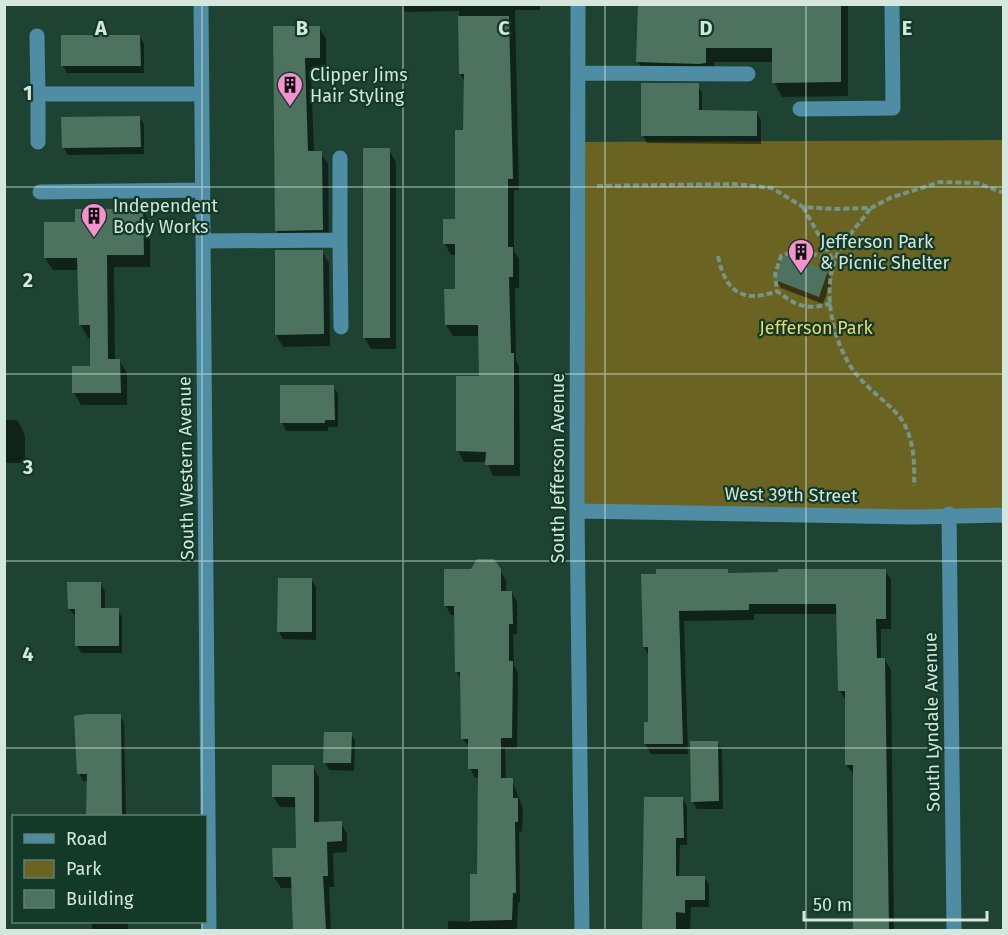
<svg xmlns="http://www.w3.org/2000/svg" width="1008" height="935" viewBox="0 0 1008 935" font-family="'Fira Sans',sans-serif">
  <rect width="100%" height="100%" fill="#1e4333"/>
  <path fill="#6a6322" d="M1003,140V515L577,511L578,142Z"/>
  <path fill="#0007" d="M401,4H540V10H515L519,190H514V251L519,259V288H515L516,361L519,366L520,476H493L487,462H464L458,451L481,377L480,336H453L446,325L456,291V255H451L445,244L457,221L465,132V82L460,74L459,11L405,12Z
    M639,4H848V96L782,97L774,82V62H714V77L646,76L638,62Z
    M275,27H319L326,39V69H311L314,153H321L328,164L329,242H283L276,230Z
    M140,36L144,44V73H67L63,66Z
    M698,85L702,93V112H756L761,120V144L647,143L643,135Z
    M140,118L144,125V154L68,155L63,147Z
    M389,150L396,162V349H371L364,337Z
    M143,210L150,223V267H114L115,360H119L127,373V405H81L74,393L91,367V338H88L81,325L79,270H53L45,258L76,224Z
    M322,251L329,263L330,346L283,347L276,335Z
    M827,272L832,280L823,304L781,288L776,280Z
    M282,386H333L338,394V427H328V431H286L282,423Z
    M4,420H17L22,428L25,436V463H4Z
    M500,570L506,581V592H512L517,602V634H513L514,665L518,673L517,748H505L506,780H512L523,809L522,832L519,831L520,902H518L517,930H448V921L472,922V876H478L479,778H475L470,768V748L462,738V681L456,671V615H451L446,606Z
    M885,570L891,580V629H881V660H885L891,670L894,930H855L854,775L846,765V701L840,691L838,614H754V620L684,621L688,754H651L645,744L649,724V656L644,647L643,576L727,571L730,575Z
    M311,579L316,587V640L283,639L279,632Z
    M100,583L105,591V610H118L122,617V653H81L77,645L76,617L69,609Z
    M120,715L124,723L126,816H87L88,781H83L79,773Z
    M351,734L355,741L354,771L329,770L325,762Z
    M717,742L722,750L723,809H697L693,802Z
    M313,766L319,778V823H341L347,834V852L333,853L334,887H329L331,930H295L293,888H281L274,877L297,849L296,807H280L273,796Z
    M682,798L687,806V845H680L679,877H704L709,885V907H691L690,930H645V799Z
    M92,922H128V930H92Z"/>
  <path fill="#4d7360" d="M638,4H841V82L772,83V48H706V63L699,64L636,62Z
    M458,16H509L513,179H508V247H513V277H509L511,353H514V465H485L486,452L456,451V376H479L478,325H445L444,289H455V244H443V219H455V130H463L464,74H459Z
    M273,26H320V58H305L308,151H322L323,230L275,231Z
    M61,35H140L141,66H61Z
    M641,83H699V110L757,111V136H641Z
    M140,116L141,147L62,148L61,117Z
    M363,148H390V338H363Z
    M75,209H143L144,255H107L108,359H120L121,393H72V366H90V325H79L77,258H44V222H75Z
    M275,250H323L324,334L275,335Z
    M784,254L828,271L819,297L775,280Z
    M280,385H334L335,420H325V423H280Z
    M477,559H494L501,569V591H512L513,624H509V661H513L512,738H501V778H513V798H518V822H515L516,893H513L512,920L470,921V874H477L478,769H468V739H461L460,672H455L454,606H444V569H471Z
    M656,569H728V573L778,572V569H886V619H876L877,658H885L889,930H853V765H845V691H838L836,604H749V610L679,611L683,744H644V722H648V647H643L641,574H656Z
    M278,578H312V632H277Z
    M67,582H101V608H119V646H75V609H68Z
    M86,714H121L122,816H86L87,774H77L74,716Z
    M324,732H352L351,763H323Z
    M690,741H718L719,801L691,802Z
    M272,765H314V822L342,821V841L327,842L328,876H323L326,930H293L291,877H273L272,848H296L295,797H272Z
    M644,797H683L684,838H676V876H705V900H685V913L676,912V930H642Z"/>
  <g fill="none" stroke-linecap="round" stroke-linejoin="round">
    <path stroke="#779486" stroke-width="4" stroke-dasharray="6 3" stroke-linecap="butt" d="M597,186L734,184L772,188L803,207L835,209L871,208L890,198L940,182L977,183L1004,193
      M803,207L835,264
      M870,209C860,223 846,238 838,253C820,289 833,345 856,374C869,390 886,401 899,416C914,435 915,463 914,486
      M718,256C725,291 742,304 777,291
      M831,303C808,311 796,306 777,291L775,274L781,256C803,246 815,253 835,265"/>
    <path stroke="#4e8da3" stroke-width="15" d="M201,4L209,930
      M578,4L577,511L582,930
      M37,36L38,94H201
      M578,73L748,74
      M38,94V142
      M800,109L893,108L892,4
      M40,192L203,190
      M340,240L341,327
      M203,241L340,240V158
      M577,511L914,517L1004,515
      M949,514L954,930"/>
  </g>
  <path fill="none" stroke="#d3e7dc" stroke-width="1.5" stroke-opacity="0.55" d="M202,4V816M403,4V930M605,4V930M806,4V930M4,187H1004M4,374H1004M4,561H1004M4,748H1004M202,922V930"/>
  <defs>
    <symbol id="building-pin" viewBox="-11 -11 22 30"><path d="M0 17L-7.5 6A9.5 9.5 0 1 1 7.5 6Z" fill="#f690cf" stroke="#133929"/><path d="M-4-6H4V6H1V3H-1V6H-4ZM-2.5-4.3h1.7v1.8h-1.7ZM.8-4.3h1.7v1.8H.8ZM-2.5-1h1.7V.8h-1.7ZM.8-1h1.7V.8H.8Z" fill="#111"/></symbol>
  </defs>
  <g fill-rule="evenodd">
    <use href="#building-pin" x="275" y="70" width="30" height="40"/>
    <use href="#building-pin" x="79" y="201" width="30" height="40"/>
    <use href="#building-pin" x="786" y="237" width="30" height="40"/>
  </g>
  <g text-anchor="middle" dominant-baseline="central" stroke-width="4.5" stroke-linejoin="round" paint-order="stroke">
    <g font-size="18" fill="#d3e7dc" stroke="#133929" text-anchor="start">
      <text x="310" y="75">Clipper Jims<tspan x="310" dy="21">Hair Styling</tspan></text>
      <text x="113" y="206">Independent<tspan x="113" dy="21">Body Works</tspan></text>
      <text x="820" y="242">Jefferson Park<tspan x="820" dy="21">&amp; Picnic Shelter</tspan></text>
    </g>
    <g font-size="18" fill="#e7db6d" stroke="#133929">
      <text x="816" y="328">Jefferson Park</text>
    </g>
    <g font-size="18" fill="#d3e7dc" stroke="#133929">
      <text transform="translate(186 468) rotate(-91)">South Western Avenue</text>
      <text transform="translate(558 468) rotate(-90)">South Jefferson Avenue</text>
      <text transform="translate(791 495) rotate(1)">West 39th Street</text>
      <text transform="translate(932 722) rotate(-91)">South Lyndale Avenue</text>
    </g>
  </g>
  <g font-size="20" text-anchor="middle" font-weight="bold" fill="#d3e7dc" stroke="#133929" stroke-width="4.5" stroke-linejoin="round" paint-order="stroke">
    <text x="101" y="35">A</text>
    <text x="302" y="35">B</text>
    <text x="504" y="35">C</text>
    <text x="706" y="35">D</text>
    <text x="907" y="35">E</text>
    <text x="28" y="100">1</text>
    <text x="28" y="287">2</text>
    <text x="28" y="474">3</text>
    <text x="28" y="661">4</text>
  </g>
  <rect width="1008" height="935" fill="none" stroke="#d3e7dc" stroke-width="12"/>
  <rect x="12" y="815" width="195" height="108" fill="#133929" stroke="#607f71" stroke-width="1.5"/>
  <rect x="24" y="834" width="30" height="9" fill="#4e8da3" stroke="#607f71" stroke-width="1.5"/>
  <text x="66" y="845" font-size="18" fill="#d3e7dc">Road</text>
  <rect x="24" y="860" width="30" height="18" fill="#6a6322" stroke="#607f71" stroke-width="1.5"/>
  <text x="66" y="875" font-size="18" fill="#d3e7dc">Park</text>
  <rect x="24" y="890" width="30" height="18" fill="#4d7360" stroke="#607f71" stroke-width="1.5"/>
  <text x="66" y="905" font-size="18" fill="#d3e7dc">Building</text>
  <path d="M804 911v9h183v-9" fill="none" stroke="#d3e7dc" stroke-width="3"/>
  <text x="813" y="911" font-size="18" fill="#d3e7dc" stroke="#133929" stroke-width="4.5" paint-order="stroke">50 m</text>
</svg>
